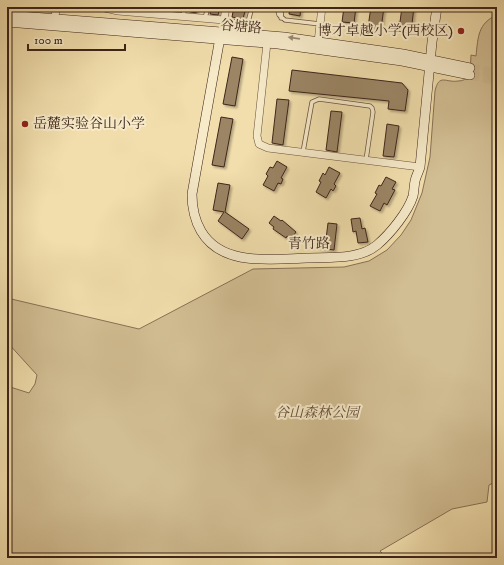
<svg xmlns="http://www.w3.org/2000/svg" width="504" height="565" viewBox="0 0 504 565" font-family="'IM FELL DW Pica','Noto Serif SC',serif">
  <defs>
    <filter id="shadow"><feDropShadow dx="2" dy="2" stdDeviation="1" flood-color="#0004"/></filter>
  </defs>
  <rect width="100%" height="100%" fill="#f1deac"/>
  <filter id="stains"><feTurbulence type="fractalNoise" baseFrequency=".005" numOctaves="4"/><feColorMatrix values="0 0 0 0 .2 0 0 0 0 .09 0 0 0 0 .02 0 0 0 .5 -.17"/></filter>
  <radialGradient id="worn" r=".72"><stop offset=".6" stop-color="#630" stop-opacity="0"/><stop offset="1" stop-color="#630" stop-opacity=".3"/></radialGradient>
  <path fill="#d2be93" stroke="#887156" d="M497,15V481L489,485L487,502L452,509L380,551L387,558H7V386L29,393L35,384L37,375L7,342V298L139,329L253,269L344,267L369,261L387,250L401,235L411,220L422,193L430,157L435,91C439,73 446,83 458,81C463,81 466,79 470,76L471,55L476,56C478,37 478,23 497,15Z"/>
  <path fill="#9b8565" stroke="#3d2419" filter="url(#shadow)" d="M188,7H197L196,13L187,11Z
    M211,7H220L218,15L210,14Z
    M234,7H246L243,19L232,17Z
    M290,7H301L300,16L289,14Z
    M344,7H356L354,23L342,22Z
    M371,7H384L381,29L368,27Z
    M402,7H414L411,32L397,30L398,22H400Z
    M232,57L243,59L235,106L223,104Z
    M292,70L402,83L408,90L405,111L388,109L389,101L289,91Z
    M277,99L289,100L283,145L272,143Z
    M331,111L342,112L337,152L326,150Z
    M221,117L233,119L224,167L212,165Z
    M387,124L399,126L394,157L383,156Z
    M277,161L287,167L281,178L283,179L281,184L278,183L274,191L263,185L268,176L266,174L270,167L273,168Z
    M329,167L340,173L334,184L336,186L333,191L331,189L326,198L316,192L321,182L319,181L323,173L325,175Z
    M386,177L396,182L392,189L395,190L387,205L384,203L380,211L370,206L377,194L375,193L379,185L381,186Z
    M218,183L230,185L225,212L249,229L242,239L218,221L224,212L213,210Z
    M274,216L281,221L282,220L296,232L291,239L287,236L286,238L273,229L274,227L269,223Z
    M360,218L362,229L365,228L368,242L358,243L356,231L353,232L351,219Z
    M328,223L337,224L334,250L319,248L320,238L326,239Z"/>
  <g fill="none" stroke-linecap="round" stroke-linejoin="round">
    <path stroke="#cdb98f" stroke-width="9" stroke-dasharray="9 4.5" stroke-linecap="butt" d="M470,68L497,73
      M470,75L497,81"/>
    <defs>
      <path id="lane" d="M277,7L279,15L285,20L320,24
        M158,14L160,7
        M183,16L185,7
        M205,18L208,7
        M281,18L282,7
        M224,20L244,23L248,22L252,7
        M303,152L312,102L319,99L370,106L372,108L373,112L366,160"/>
      <path id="street" d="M100,7L118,11L224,20L226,7
        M54,19L57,7
        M318,42L322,7
        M267,43L257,136L259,144L268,148L420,167"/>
      <path id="secondary" d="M7,15L284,37L403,54L470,68
        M7,22L278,44L402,61L470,75
        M221,32L192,194C192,208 194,219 201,231C222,267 272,259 307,258C330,257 359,260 377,245C390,234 408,212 413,196C414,191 414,186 415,181C416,176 419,171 420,167L432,42L437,7"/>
    </defs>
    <use href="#lane" stroke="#6a523e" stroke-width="5"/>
    <use href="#street" stroke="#6a523e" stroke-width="8"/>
    <use href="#secondary" stroke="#3d2419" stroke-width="10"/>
    <use href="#lane" stroke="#f6eac9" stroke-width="3.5"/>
    <use href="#street" stroke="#f6eac9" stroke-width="7"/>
    <use href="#secondary" stroke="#f6eac9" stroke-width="9"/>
  </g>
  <defs><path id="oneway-solid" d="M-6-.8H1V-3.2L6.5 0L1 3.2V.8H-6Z"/></defs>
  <use fill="#9a8771" href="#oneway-solid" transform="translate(294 38) rotate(-172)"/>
  <g fill="#8f2418" stroke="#f6eac9" stroke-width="1.5">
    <circle cx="461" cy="31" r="4"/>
    <circle cx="25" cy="124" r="4"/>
  </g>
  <g text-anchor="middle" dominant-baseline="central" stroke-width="4" stroke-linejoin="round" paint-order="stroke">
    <g font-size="14" fill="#3d2419" stroke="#f6eac9">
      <text transform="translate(241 27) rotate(5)">谷塘路</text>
      <text transform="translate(309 244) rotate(-1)">青竹路</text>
    </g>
    <g font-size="14" fill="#3d2419" stroke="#f6eac9" text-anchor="end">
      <text x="453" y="31">博才卓越小学(西校区)</text>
      <text x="33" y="124" text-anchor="start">岳麓实验谷山小学</text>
    </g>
    <g font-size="14" font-style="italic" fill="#624a38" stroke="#f6eac9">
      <text x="317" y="413">谷山森林公园</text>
    </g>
  </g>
  <rect width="504" height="565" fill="none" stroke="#f1deac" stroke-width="24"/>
  <rect x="8" y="8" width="488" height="549" fill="none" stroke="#3d2419" stroke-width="2"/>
  <rect x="12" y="12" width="480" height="541" fill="none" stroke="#3d2419"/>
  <path d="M28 44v6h97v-6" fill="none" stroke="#3d2419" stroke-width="2"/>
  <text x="34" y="44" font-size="12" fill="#3d2419" stroke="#f6eac9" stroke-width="3" paint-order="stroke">100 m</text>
  <rect width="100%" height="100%" filter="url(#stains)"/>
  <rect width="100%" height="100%" fill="url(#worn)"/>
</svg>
